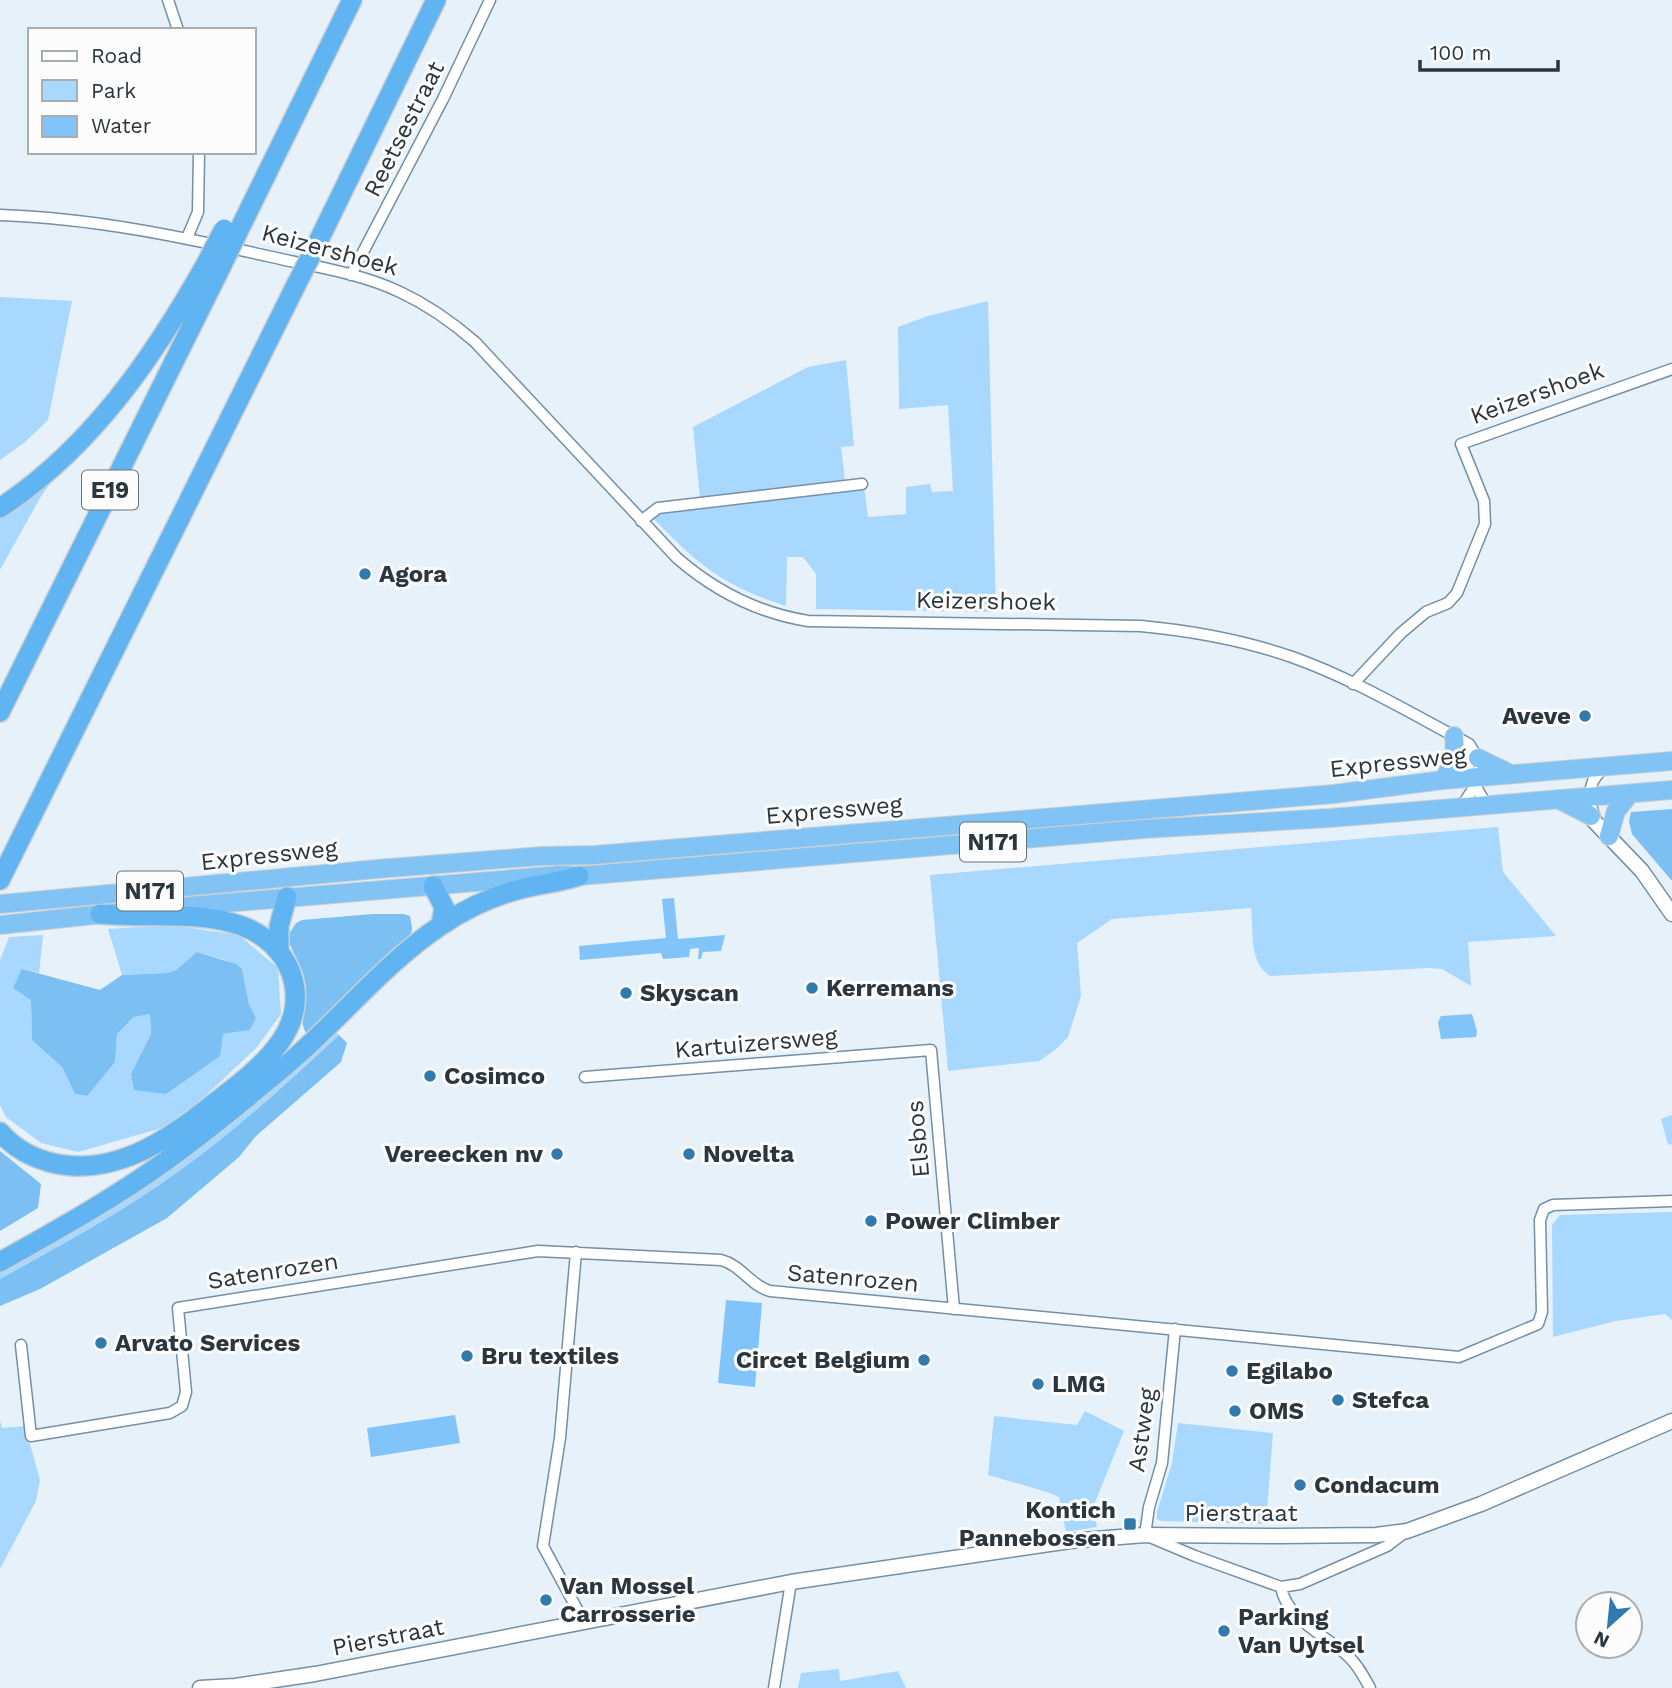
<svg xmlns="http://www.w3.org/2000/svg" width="1672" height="1688" viewBox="0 0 1672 1688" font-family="'Work Sans',sans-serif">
  <rect width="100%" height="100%" fill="#e6f1fa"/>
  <path fill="#a9d8ff" d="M0,297L72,301L48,420L24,443L0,460Z
    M988,301L996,612L816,609V574L803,557H787L786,606C723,586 697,564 652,517L678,508L864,487L868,517L906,514V487L930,484L932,492L953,491L948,405L899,409L898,327L928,316Z
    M846,360L854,446L841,447L845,481L700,499L693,427L808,367Z
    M54,478L40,498L0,570V517Z
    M1498,827L1503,872L1556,936L1468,942L1471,986L1442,969L1429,968L1270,976C1248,961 1254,932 1251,908L1112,919L1077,943L1081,996L1068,1037L1055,1050L1039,1061L948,1071L930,875Z
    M172,925L239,935L278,968L281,1014L257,1047L176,1124L78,1152L41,1143L6,1117L0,1105V960L9,937L43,935L39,973L22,969L31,1000L32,1040L62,1067L75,1094L86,1096L115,1062L117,1034L134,1017L150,1014L151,1034L131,1074L223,1034L250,1030L256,1018L249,1004L242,969L225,960L197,952L176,970L167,973L122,975L108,929Z
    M335,1032L339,1035C288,1083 236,1130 179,1171C123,1212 61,1245 0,1279V1272L42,1249L199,1147L275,1087Z
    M1672,1115V1144L1668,1145L1661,1119Z
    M1672,1212V1320L1665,1314L1616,1321L1553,1337L1552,1225L1560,1215Z
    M1085,1411L1124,1431L1093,1507L1097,1527L1066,1532L1059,1497L1047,1492L988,1475L994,1416L1077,1425Z
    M0,1420L2,1428L25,1426L40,1480L36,1501L0,1569Z
    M1178,1423L1273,1433L1266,1524L1160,1521L1157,1519V1512L1172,1463Z
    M839,1669L840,1681L898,1671L906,1688H798L801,1673Z"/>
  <path fill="#7cbff3" d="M1672,809V881L1632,834L1629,821L1631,812Z
    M373,914H404L410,916L412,928L411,934L309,1032L306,1033C298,1021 306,1003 306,989C305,969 293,955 287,937L296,923L302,920Z
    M197,952L236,964L242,969L249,1004L256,1018L250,1030L223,1034L220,1056L166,1094L134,1090L131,1074L151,1034L150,1014L134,1017L117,1034L115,1062L87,1096L75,1094L62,1067L32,1040L31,1000L13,988L22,969L100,990L122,975L167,973L176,970Z
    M339,1035L347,1043L341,1062L256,1136L239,1157L167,1218L40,1289L0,1306V1279C61,1245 123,1212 179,1171C236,1130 288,1083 339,1035Z
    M0,1151L41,1184L38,1208L0,1231Z"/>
  <path fill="#81c4f9" d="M674,898L678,939L725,935L721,951L703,952L701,959H698L699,948L690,949L689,957L663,959L661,953L580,960L579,946L666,938L662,899Z
    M1472,1014L1477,1031L1476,1037L1441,1039L1438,1022L1441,1016Z
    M726,1300L762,1303L755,1387L718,1383Z
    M455,1415L460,1443L371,1457L367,1428Z"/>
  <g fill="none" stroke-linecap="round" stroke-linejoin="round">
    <defs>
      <path id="minor" d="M168,0L178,30
        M0,215C93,218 182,237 272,257C315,267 360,273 400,292C428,305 452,322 475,342L677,558C715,591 758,613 808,621L1141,626C1193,631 1243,640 1292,657C1354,679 1412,714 1469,744L1478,758L1481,777L1461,807
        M187,238L198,212L199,152
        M351,275L443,99L490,0
        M641,521L658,508L862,484
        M1353,684L1401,633L1426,612L1448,603L1457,593L1485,524L1484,501L1461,444L1672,369
        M1456,739L1464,752L1471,778L1487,806
        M1588,797L1593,781L1603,767
        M585,1077L931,1050L954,1309
        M576,1252L560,1438L543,1546L584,1622
        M1175,1329L1162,1463L1149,1507L1145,1535L1195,1556L1281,1587L1300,1584L1387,1546L1404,1533
        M21,1345L31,1436L170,1413L182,1406L186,1392L178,1308L538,1251L721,1260C741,1265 751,1286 770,1291L1459,1357L1538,1324L1542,1312L1540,1220L1544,1209L1553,1205L1672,1201
        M1281,1587C1286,1619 1327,1636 1348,1656C1358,1665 1364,1677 1370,1688
        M774,1688L791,1582"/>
      <path id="tertiary" d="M1590,809L1594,821L1642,871L1672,914
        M200,1688L235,1686L315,1674L791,1582L1070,1541L1145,1535L1279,1536L1376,1535L1407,1531L1481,1504L1672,1421"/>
      <path id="trunk" d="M1478,758L1511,774
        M1443,780C1453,764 1456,755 1454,736
        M1558,799L1591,816
        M1609,836L1616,811L1629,795
        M0,904L377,869L542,856L594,855L1334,794L1443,780L1672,761
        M154,909L560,875L579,876L1144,829L1330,818L1672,790
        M0,925L113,913"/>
      <path id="motorway" d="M238,232L352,0
        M315,248L436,0
        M0,508C91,448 153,358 206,264
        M0,712L221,267
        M0,880L297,283
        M433,886L444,907L441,925
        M279,951V926L287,897
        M0,1132C13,1147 30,1157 49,1162C111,1179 167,1141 213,1104C254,1072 312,1032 291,973C283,951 264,934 242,926C197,910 147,919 100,914
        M0,1262C57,1230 115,1198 167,1160C210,1129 251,1095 291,1061C342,1017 385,963 440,926C462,911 491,897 517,890C538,884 558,883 579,876"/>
    </defs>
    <use href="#minor" stroke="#758fa4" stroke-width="13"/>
    <use href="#tertiary" stroke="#758fa4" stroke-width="17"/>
    <use href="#trunk" stroke="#cccfd1" stroke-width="20"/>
    <use href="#motorway" stroke="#cccfd1" stroke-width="22"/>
    <use href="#minor" stroke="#fff" stroke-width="10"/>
    <use href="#tertiary" stroke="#fff" stroke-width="14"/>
    <use href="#trunk" stroke="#80c3f4" stroke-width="18"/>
    <use href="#motorway" stroke="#61b4f2" stroke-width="19"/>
    <defs>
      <path id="motorway-bridge" d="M206,264L224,229
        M221,267L238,232
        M297,283L315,248"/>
    </defs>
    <use href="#motorway-bridge" stroke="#cccfd1" stroke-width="22" stroke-linecap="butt"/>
    <use href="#motorway-bridge" stroke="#61b4f2" stroke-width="19"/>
  </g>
  <g fill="#317aae" stroke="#fcfcfc" stroke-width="2.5">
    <circle cx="365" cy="574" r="7"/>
    <circle cx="1585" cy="716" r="7"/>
    <circle cx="812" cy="988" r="7"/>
    <circle cx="626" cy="993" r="7"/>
    <circle cx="430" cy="1076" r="7"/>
    <circle cx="557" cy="1154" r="7"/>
    <circle cx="689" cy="1154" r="7"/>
    <circle cx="871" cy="1221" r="7"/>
    <circle cx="101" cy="1343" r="7"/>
    <circle cx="467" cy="1356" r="7"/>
    <circle cx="924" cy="1360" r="7"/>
    <circle cx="1232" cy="1371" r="7"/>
    <circle cx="1038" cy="1384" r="7"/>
    <circle cx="1338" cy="1400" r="7"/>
    <circle cx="1235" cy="1411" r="7"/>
    <circle cx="1300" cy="1485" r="7"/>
    <rect x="1123" y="1517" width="14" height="14" rx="3.5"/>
    <circle cx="546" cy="1600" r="7"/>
    <circle cx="1224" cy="1631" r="7"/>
  </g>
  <g text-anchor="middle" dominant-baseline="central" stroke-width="6" stroke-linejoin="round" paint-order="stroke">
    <g fill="#fcfcfc" stroke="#6a7178" stroke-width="2">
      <rect x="82" y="470.5" width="56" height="39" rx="5"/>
      <rect x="960" y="822.5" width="66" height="39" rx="5"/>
      <rect x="117" y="871.5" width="66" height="39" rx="5"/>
    </g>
    <g font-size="23" font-weight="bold" fill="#2b363f">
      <text x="110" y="490">E19</text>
      <text x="993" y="842">N171</text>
      <text x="150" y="891">N171</text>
    </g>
    <g font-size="24" fill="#2b363f" stroke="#fcfcfc">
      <text transform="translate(404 129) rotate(-63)">Reetsestraat</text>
      <text transform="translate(330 250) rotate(15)">Keizershoek</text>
      <text transform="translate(1537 393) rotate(-20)">Keizershoek</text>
      <text transform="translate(986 601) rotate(1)">Keizershoek</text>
      <text transform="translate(1398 762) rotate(-6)">Expressweg</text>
      <text transform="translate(834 810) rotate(-5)">Expressweg</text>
      <text transform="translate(269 855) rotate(-6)">Expressweg</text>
      <text transform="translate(756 1043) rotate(-5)">Kartuizersweg</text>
      <text transform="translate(918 1139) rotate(-95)">Elsbos</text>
      <text transform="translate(273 1271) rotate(-9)">Satenrozen</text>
      <text transform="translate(853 1278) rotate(5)">Satenrozen</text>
      <text transform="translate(1142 1430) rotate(-82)">Astweg</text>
      <text x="1241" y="1513">Pierstraat</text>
      <text transform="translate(388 1637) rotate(-11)">Pierstraat</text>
    </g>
    <g font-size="24" font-weight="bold" fill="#2b363f" stroke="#fcfcfc" text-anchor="start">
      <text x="379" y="574">Agora</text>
      <text x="1571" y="716" text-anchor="end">Aveve</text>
      <text x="826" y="988">Kerremans</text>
      <text x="640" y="993">Skyscan</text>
      <text x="444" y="1076">Cosimco</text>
      <text x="543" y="1154" text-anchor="end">Vereecken nv</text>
      <text x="703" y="1154">Novelta</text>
      <text x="885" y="1221">Power Climber</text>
      <text x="115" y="1343">Arvato Services</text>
      <text x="481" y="1356">Bru textiles</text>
      <text x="910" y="1360" text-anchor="end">Circet Belgium</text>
      <text x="1246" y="1371">Egilabo</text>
      <text x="1052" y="1384">LMG</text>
      <text x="1352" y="1400">Stefca</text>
      <text x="1249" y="1411">OMS</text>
      <text x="1314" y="1485">Condacum</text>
      <text x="1116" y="1510" text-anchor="end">Kontich<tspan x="1116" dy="28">Pannebossen</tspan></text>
      <text x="560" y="1586">Van Mossel<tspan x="560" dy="28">Carrosserie</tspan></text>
      <text x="1238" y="1617">Parking<tspan x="1238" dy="28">Van Uytsel</tspan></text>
    </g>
  </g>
  <rect x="28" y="28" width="228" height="126" fill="#fcfcfc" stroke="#a8adb0" stroke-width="2"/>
  <rect x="42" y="51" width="35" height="10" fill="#ffffff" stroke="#a8adb0" stroke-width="2"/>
  <text x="91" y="63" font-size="21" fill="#2b363f">Road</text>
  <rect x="42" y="80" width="35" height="21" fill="#a9d8ff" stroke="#a8adb0" stroke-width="2"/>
  <text x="91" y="98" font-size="21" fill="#2b363f">Park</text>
  <rect x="42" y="116" width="35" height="21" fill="#81c4f9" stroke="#a8adb0" stroke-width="2"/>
  <text x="91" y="133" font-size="21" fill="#2b363f">Water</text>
  <g transform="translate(1609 1625) rotate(207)"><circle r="33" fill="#fcfcfc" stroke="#a8adb0" stroke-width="2"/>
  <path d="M0-5L12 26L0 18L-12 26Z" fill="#317aae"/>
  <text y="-10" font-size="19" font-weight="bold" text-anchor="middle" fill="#2b363f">N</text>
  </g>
  <path d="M1420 60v10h138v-10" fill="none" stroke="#2b363f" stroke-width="3.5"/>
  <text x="1430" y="60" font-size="21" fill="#2b363f" stroke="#fcfcfc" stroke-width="5" paint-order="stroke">100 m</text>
</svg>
